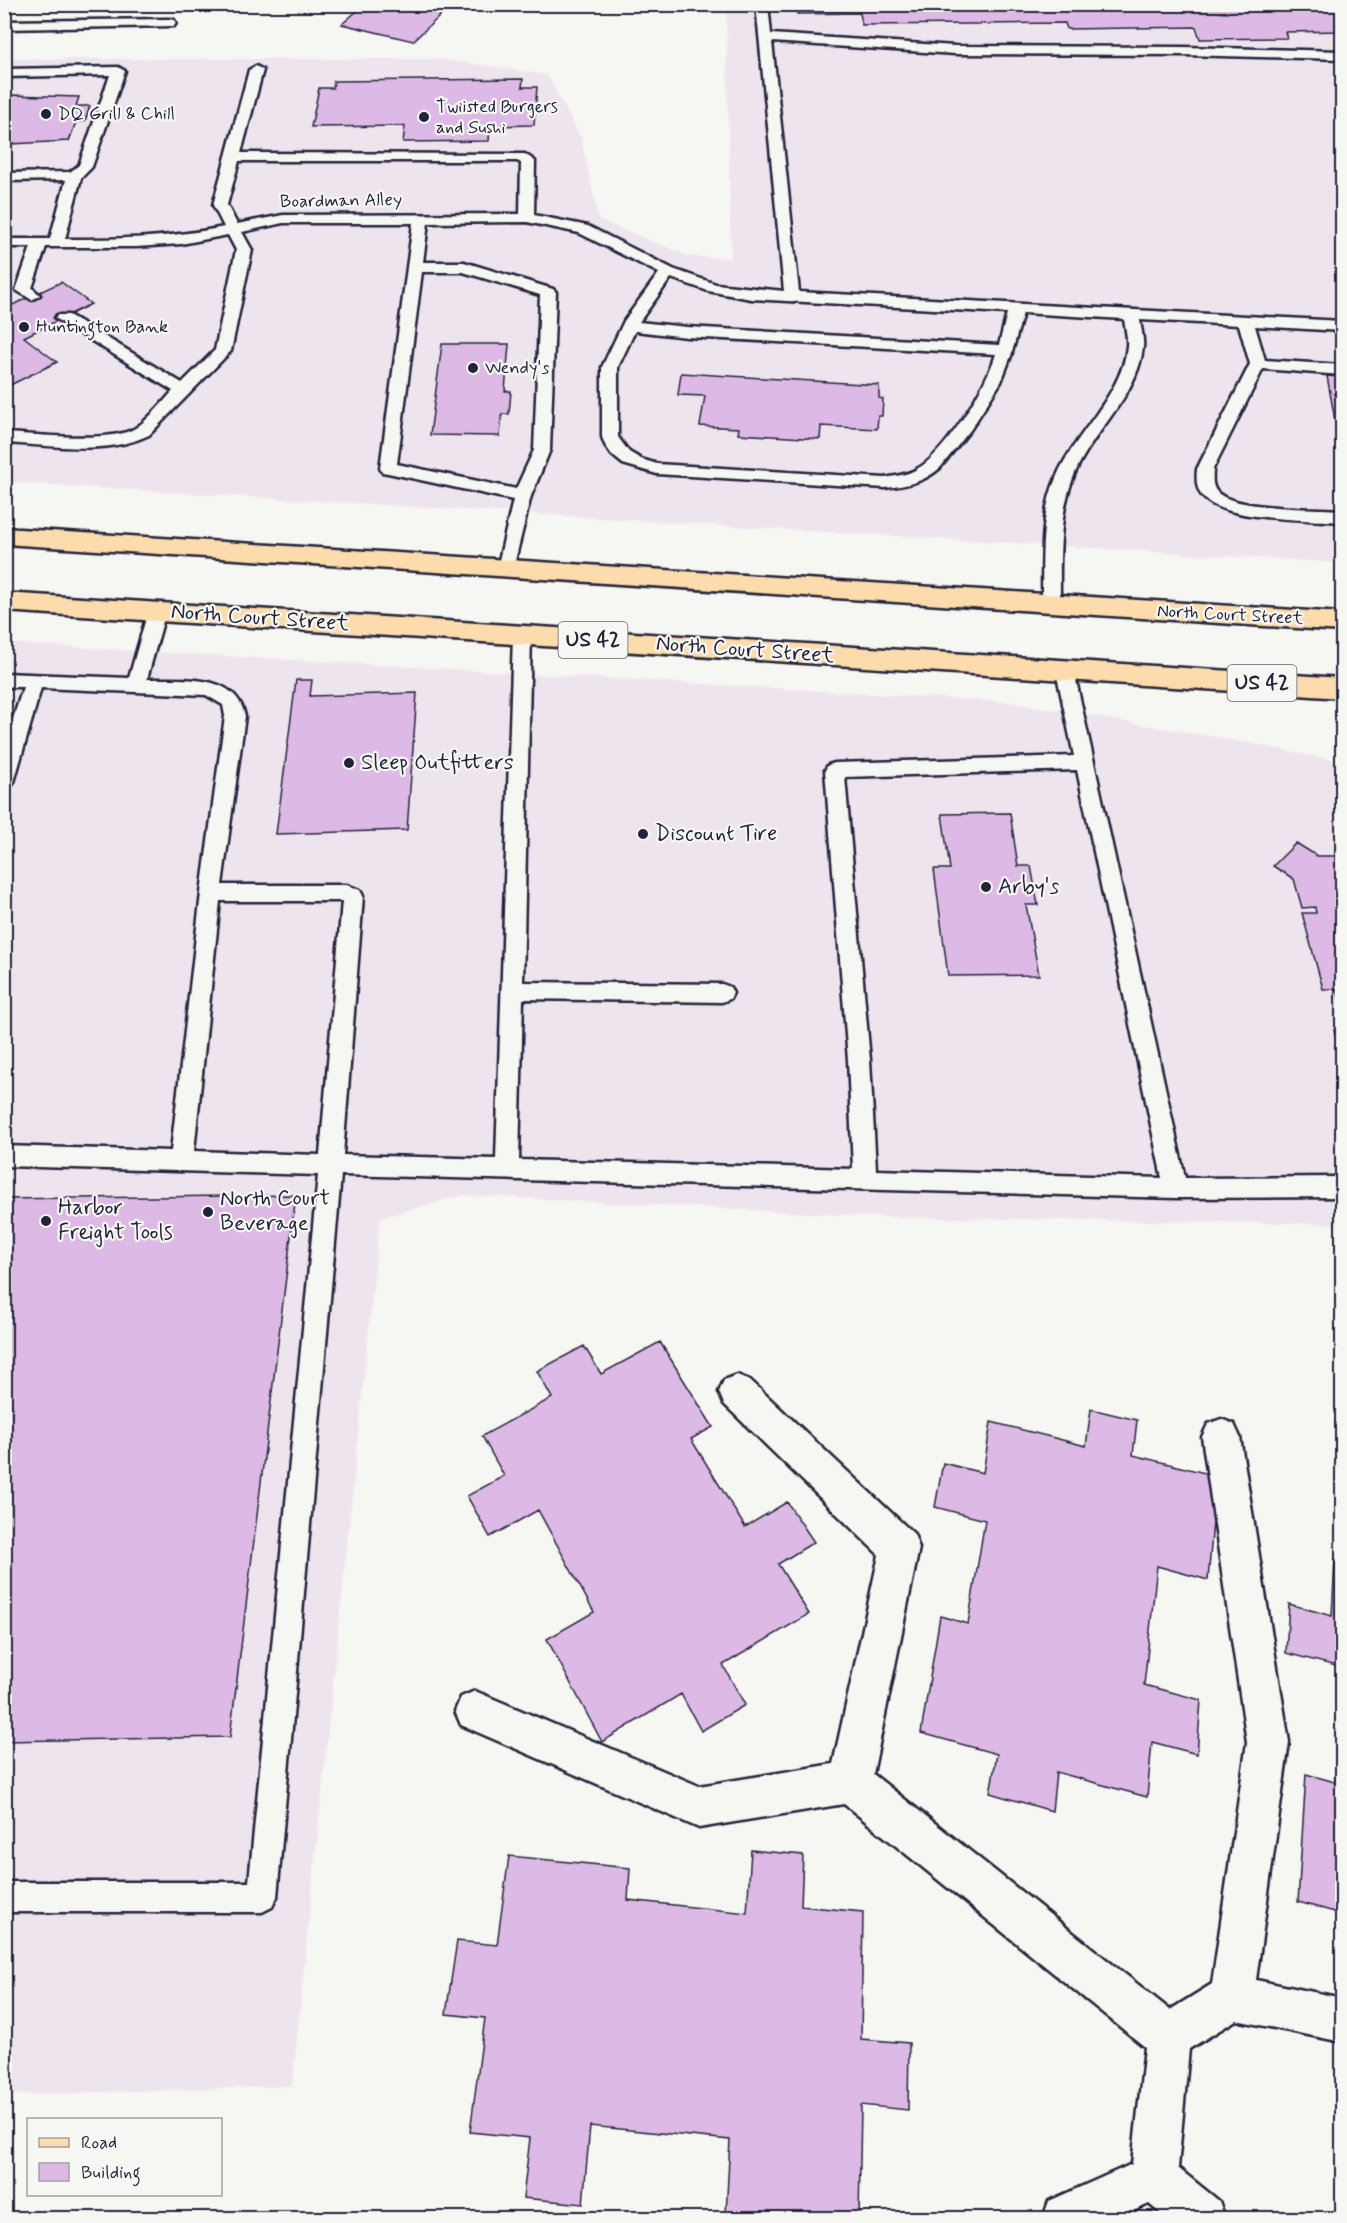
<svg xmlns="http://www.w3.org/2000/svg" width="1347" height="2223" viewBox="0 0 1347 2223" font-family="Mynerve,sans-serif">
  <rect width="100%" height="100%" fill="#f6f6f2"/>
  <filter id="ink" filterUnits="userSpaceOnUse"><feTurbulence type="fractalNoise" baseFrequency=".0167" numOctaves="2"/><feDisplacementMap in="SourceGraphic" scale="12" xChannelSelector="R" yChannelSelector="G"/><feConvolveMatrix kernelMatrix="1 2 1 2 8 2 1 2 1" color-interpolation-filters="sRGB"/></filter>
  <g filter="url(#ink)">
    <path fill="#eee4ee" d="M726,5H1342V563L5,482L4,59H440L547,75L581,138L599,220L691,257L731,258Z
      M4,643L1009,702L1244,742L1342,762V1224L884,1217L463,1195L380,1218L292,2086L5,2095Z"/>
    <path fill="#ddbae5" stroke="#22223b" stroke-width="1.5" d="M365,4H453L413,41L342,24Z
      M796,4H1342V31L1285,32L1287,38L1200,39L1196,27L1067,29L1065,23L862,25L860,13L797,14Z
      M523,79L522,87H537L534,125L490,126L489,141L403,142L405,126L311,127L319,88H333L334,81Z
      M10,95L79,97L76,106H90L85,121L76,122L69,141L10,144L4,142V99H9Z
      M61,282L91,304L24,337L57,362L4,388V309Z
      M442,344H509L505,391H511L509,414H502L500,436L430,435Z
      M681,373L879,385V398L883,399L882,416H878L877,429L821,426L820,439L738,434L739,428L700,426L705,396L678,395Z
      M1327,376L1342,377V459Z
      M296,680H312L310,696L417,693L407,830L276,834Z
      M1010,813L1018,866H1031L1038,905H1026L1039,975L948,976L934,869H950L942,814Z
      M1296,843L1317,856H1342V1008L1337,989H1323L1302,913H1316L1315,907L1302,908L1294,879L1273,866Z
      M1334,1030H1342V1060Z
      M296,1195L230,1737L4,1741V1199Z
      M660,1342L713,1427L691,1439L745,1527L787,1502L814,1542L778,1564L809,1614L723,1665L745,1705L701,1731L681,1694L602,1742L547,1639L594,1612L538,1510L490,1537L467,1496L504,1476L482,1436L552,1398L537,1371L584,1346L601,1374Z
      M1091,1409L1137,1420L1133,1455L1217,1476L1208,1580L1157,1566L1144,1685L1201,1700L1197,1754L1152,1742L1147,1797L1056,1772L1052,1811L990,1793L997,1754L921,1733L940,1616L968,1624L985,1520L935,1507L943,1463L983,1473L991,1422L1086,1446Z
      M1335,1560L1342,1562V1914L1298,1902L1306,1774L1335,1782L1340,1667L1286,1653L1289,1604L1332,1616Z
      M751,1850L803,1855L801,1906L863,1912L861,2039L909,2043L908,2110L861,2105L859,2218H764L726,2214L730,2140L590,2126L583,2204L523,2198L530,2138L470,2132L485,2018L446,2014L457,1941L497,1945L509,1856L630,1868L628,1900L747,1913Z"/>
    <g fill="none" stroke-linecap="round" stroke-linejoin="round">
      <defs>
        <path id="service" d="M756,4H768L771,34L955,46L1183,47L1342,51V59L1183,55L955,54L772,42L799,292L1342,321V331L1255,326L1265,360L1342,365V375L1263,369L1213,469C1213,477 1211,485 1217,492C1234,510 1315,508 1342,510V522C1310,519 1228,521 1205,499C1196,491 1196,480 1197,469L1250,364L1239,325L1140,320C1141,329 1144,338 1143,347C1138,398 1088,434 1072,481C1058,520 1060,563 1060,604L1057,608L1051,610L1045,608L1042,604C1043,562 1039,517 1056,478C1074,434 1123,394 1127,346C1128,337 1125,328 1124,319L1023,313L1011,356L1001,382L971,429L940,468C924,482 906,486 885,488L657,474L623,464L612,455L605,445L602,437V367L624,321L659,273L579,233L527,222L428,223L423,262H464L553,289L556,292L550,450L531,496L512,573H500L497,569L513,500L388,473L382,472L380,468L413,223H283L242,232L252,250L231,351L149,435C106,456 51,445 4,443V433C35,434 114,444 137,427C150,418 162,403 173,391L55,318L57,315H69L182,383L215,350L236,250L228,235L181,244L136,247H46L32,288L40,295L32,300L16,290L31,247H4V239H50L66,180L4,181V173L70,172L79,165L110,75L4,77V69L118,67L125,71L92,167L81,178L65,239C121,239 169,238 224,227L213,205L249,70L256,66L263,70L241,153L525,154L535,161L534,215L588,226L673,269L716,284L784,291ZM239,161H517L521,163L520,214L283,215L237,224L227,205ZM422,272H463L540,295L534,450L516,489L397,464ZM671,278L708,291L751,299L1007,313L999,345L687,327L639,322ZM635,331L687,337L996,354C986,386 946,453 917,469C907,475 896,476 885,478L657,464L641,459L629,452L618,437V367Z
          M169,19L174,20L176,23L174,26L4,29V21Z
          M157,605L163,607L166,611L147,679C182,680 236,672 245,716L222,885H347L360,890L363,896L343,1155L496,1159L513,635L516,631L522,629L528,631L531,635L523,982L722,984L730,987L733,993L730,999L722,1002L523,999L519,1160L853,1169L848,1060L825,770L828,765L835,763L1074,756L1056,671L1058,666L1065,664L1072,666L1074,671L1185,1178L1342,1177V1197L1176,1198L341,1175L277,1897L272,1907L262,1912H4V1882H249L318,1175L4,1166V1146L171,1151L201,893L225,716L223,705L206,695L41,688L14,782L11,787L4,789V748L23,687H4V673L129,678L148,611L151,607ZM1077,770L1162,1178L876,1170L870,1060L845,777ZM220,901H342L320,1155L194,1151Z"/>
        <path id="minor" d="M737,1375L750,1380L914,1534L919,1548L873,1774L1170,2010L1212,1984L1247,1742L1202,1437L1208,1424L1221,1419L1234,1424L1240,1437L1289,1742L1256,1980L1342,1998V2042L1236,2020L1189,2049L1178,2168L1219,2201L1225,2218H1166L1149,2204L1118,2218H1043L1049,2201L1132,2164L1145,2047L844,1804L699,1828L461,1725L455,1711L461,1697L475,1691L699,1786L833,1764L879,1555L724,1404L719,1392L724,1380Z"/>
        <path id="primary" d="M4,528L1342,613V631L4,544Z
          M4,593L1342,678V698L4,611Z"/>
      </defs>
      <use href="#service" stroke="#22223b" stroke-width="5"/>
      <use href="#minor" stroke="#22223b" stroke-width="5"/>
      <use href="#primary" stroke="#22223b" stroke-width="5"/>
      <use href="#service" fill="#f6f6f2" fill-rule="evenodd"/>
      <use href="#minor" fill="#f6f6f2" fill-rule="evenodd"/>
      <use href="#primary" fill="#fcdcac" fill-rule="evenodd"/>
    </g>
  </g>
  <g fill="#22223b" stroke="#f6f6f2" stroke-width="2">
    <circle cx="46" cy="114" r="6"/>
    <circle cx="424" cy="117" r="6"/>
    <circle cx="24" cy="327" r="6"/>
    <circle cx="473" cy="368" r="6"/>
    <circle cx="349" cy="763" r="6"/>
    <circle cx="643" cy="834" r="6"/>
    <circle cx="986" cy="887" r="6"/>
    <circle cx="208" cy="1212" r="6"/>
    <circle cx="46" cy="1221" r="6"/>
  </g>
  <g text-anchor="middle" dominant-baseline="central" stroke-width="4.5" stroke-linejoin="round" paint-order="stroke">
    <g font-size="18" fill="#22223b" stroke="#f6f6f2" text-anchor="start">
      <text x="436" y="107">Twiisted Burgers<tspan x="436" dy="21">and Sushi</tspan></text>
      <text x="58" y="114">DQ Grill &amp; Chill</text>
      <text x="36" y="327">Huntington Bank</text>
      <text x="485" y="368">Wendy's</text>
    </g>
    <g font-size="18" fill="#22223b" stroke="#f6f6f2">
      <text transform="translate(341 201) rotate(-1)">Boardman Alley</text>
      <text transform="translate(1230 615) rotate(3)">North Court Street</text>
    </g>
    <g fill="#f6f6f2" stroke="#626272" stroke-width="1.5">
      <rect x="558.5" y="622" width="69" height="36" rx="4.5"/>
      <rect x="1227.5" y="665" width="69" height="36" rx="4.5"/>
    </g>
    <g font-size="21" font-weight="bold" fill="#22223b">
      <text x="593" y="640">US 42</text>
      <text x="1262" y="683">US 42</text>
    </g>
    <g font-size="22" fill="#22223b" stroke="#f6f6f2">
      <text transform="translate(260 618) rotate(4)">North Court Street</text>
      <text transform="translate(745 650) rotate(4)">North Court Street</text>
    </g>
    <g font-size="22" fill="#22223b" stroke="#f6f6f2" text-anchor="start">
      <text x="361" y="763">Sleep Outfitters</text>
      <text x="655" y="834">Discount Tire</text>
      <text x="998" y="887">Arby's</text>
      <text x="220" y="1199">North Court<tspan x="220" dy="25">Beverage</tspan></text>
      <text x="58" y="1208">Harbor<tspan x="58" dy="25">Freight Tools</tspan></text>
    </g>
  </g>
  <rect width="1347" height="2223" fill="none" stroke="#f6f6f2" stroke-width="24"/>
  <rect x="12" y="12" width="1323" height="2199" fill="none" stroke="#22223b" stroke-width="2" filter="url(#ink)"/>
  <rect x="27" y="2118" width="195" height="78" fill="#f6f6f2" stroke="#a1a1a9" stroke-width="1.5"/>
  <rect x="39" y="2138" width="30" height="9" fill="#fcdcac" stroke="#a1a1a9" stroke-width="1.5"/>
  <text x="81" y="2148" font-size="18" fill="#22223b">Road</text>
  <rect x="39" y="2163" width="30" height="18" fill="#ddbae5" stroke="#a1a1a9" stroke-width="1.5"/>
  <text x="81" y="2178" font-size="18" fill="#22223b">Building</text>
</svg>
